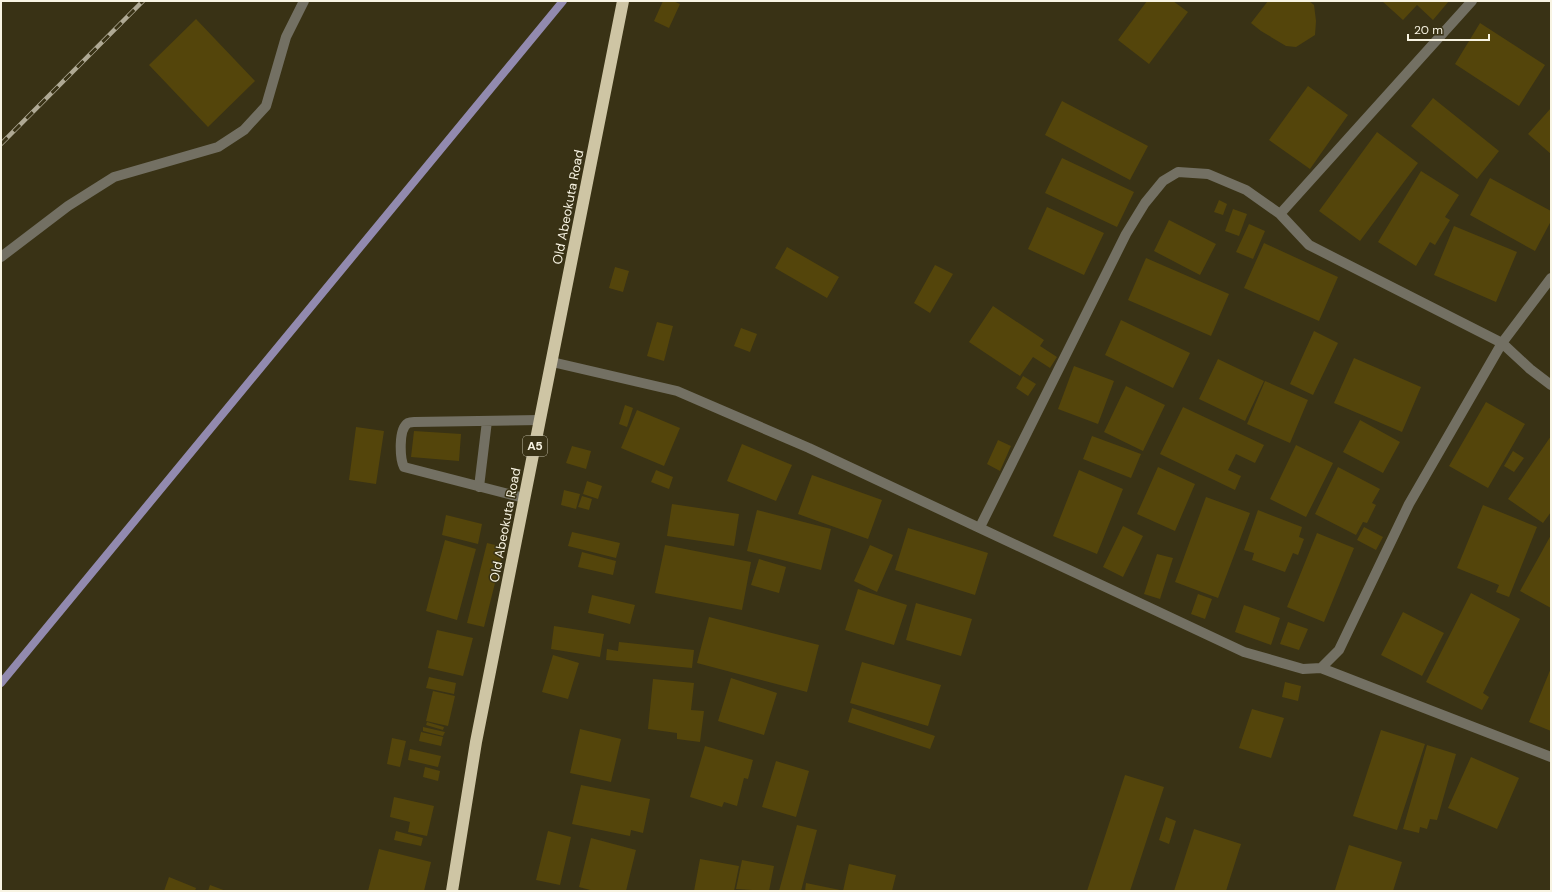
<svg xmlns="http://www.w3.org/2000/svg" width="1552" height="892" viewBox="0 0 1552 892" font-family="'DM Sans',sans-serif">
  <rect width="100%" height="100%" fill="#393215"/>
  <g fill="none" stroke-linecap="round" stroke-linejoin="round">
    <path stroke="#928aaf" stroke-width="8" d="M1,683L563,1"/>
  </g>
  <path fill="#54450b" d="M663,1H673L680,4L669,28L654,21Z
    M1147,1H1173L1188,12L1149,64L1118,40Z
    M1268,1H1309L1314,5L1316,21L1315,35L1296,47L1286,46L1261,31L1251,23Z
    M1382,1H1449L1433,20L1417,5L1403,20Z
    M196,19L255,81L208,127L149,65Z
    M1480,23L1545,65L1519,106L1455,64Z
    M1308,86L1348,115L1310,169L1269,140Z
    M1433,98L1499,151L1477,179L1411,126Z
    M1062,101L1148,146L1130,180L1045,135Z
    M1551,108V154L1528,134Z
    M1377,132L1418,163L1360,241L1319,211Z
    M1062,158L1134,192L1117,227L1045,193Z
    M1421,171L1459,195L1445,217L1450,220L1435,245L1430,242L1416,266L1378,242Z
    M1490,178L1551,211V221L1535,251L1470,215Z
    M1219,200L1227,204L1223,215L1214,212Z
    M1047,207L1104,233L1084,275L1028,249Z
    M1233,209L1247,214L1239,236L1225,231Z
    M1169,220L1216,244L1200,275L1154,251Z
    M1249,224L1265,231L1253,259L1236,252Z
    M1454,226L1517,252L1496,302L1434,275Z
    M1264,243L1338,277L1319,321L1244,288Z
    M787,247L839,277L827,298L775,268Z
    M1146,258L1229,294L1211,336L1128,300Z
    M935,265L953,274L930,313L914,303Z
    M615,267L629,271L623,292L609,288Z
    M993,306L1044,340L1040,346L1057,357L1050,368L1033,357L1020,376L969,342Z
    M1121,320L1190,353L1173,388L1105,355Z
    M657,322L673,326L664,361L647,356Z
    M741,328L757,334L750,352L734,346Z
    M1314,331L1338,343L1313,395L1290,384Z
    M1354,358L1421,387L1402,432L1334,403Z
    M1218,359L1264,381L1245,421L1199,399Z
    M1074,366L1114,381L1098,424L1058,409Z
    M1023,376L1036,384L1028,396L1016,388Z
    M1265,381L1308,400L1290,443L1247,424Z
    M1126,386L1165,405L1143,451L1104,432Z
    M1486,402L1525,424L1488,488L1449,466Z
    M625,405L633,408L627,427L619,424Z
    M1183,407L1264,445L1255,463L1236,454L1228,470L1241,476L1235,490L1160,454Z
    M637,410L680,428L664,466L621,448Z
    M1360,420L1400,442L1383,473L1343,452Z
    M356,427L384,431L376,484L349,480Z
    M414,431L461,434L459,461L411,457Z
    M1092,436L1141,454L1131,478L1083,459Z
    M1551,436V512L1543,523L1508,499Z
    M998,440L1011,446L1000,471L987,464Z
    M742,444L792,465L776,501L727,481Z
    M1296,445L1333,463L1306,517L1270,499Z
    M572,446L591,451L586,469L566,463Z
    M1513,451L1524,458L1514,472L1504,466Z
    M1158,467L1195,484L1175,531L1137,514Z
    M1338,467L1380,489L1372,503L1376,505L1367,523L1363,522L1356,535L1315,514Z
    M656,470L673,477L669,489L651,482Z
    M1079,470L1123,489L1097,554L1053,536Z
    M812,475L882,500L868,539L798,514Z
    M587,481L602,486L598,499L583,494Z
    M564,490L580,494L576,509L561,505Z
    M582,496L592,499L589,510L578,507Z
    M1206,497L1250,513L1218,598L1175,582Z
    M672,504L739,514L734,546L667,536Z
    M1483,505L1537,527L1509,597L1496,592L1499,585L1457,568Z
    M757,510L831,529L821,570L747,551Z
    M1258,510L1302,527L1299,537L1304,539L1298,555L1293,553L1285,572L1252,560L1254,553L1244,550Z
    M446,515L482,524L478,544L442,535Z
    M1123,526L1143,536L1123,577L1103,567Z
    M1364,527L1383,537L1376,550L1357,540Z
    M908,528L988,553L975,595L895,570Z
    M572,532L620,543L616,558L568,546Z
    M1317,533L1354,548L1324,622L1287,607Z
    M1551,535V608L1520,591Z
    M445,540L476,549L457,620L426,611Z
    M487,543L504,547L484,627L467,623Z
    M665,545L751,562L742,610L655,593Z
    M870,545L893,555L877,592L854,581Z
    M582,552L616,561L613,575L578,567Z
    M1157,554L1173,558L1160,599L1144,594Z
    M759,559L786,567L779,593L751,585Z
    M858,589L907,605L894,645L845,630Z
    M1471,593L1520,619L1483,693L1489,697L1482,710L1426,682Z
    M1198,594L1212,599L1205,619L1191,614Z
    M592,595L635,605L630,624L588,613Z
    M916,603L972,619L961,656L906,640Z
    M1244,605L1280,618L1271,645L1235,632Z
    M1403,612L1444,633L1422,676L1381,655Z
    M709,617L819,645L807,692L697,663Z
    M1288,622L1308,629L1299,650L1280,644Z
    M554,626L604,634L600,657L551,649Z
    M437,630L473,638L463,676L428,668Z
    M619,642L694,650L692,668L606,660L607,649L618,651Z
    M553,655L579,663L568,699L542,692Z
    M862,662L941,685L928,726L850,703Z
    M1551,668V731L1529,722Z
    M429,677L456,683L454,694L426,688Z
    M731,678L777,693L764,735L718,721Z
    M653,679L694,683L691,710L704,711L700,742L677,739V733L648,729Z
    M1285,682L1301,686L1298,701L1282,697Z
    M433,691L455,696L448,726L426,721Z
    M852,708L935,736L930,749L848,722Z
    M1252,709L1284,718L1271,758L1239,748Z
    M427,722L444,727L443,730L426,725Z
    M423,727L445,732L443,736L423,731Z
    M580,729L621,739L611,782L570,773Z
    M1381,730L1425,744L1397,830L1353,816Z
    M421,732L443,737L441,746L419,741Z
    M392,738L406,741L400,767L387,764Z
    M1427,745L1456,754L1437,820L1430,819L1427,829L1420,827L1419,833L1403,829Z
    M705,746L753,760L748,779L744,778L737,806L724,802L722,807L690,797Z
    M410,749L441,756L438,767L408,760Z
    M1471,757L1519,778L1497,829L1448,808Z
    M776,761L809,771L796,817L762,807Z
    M425,767L440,771L438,781L423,777Z
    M1125,775L1164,787L1130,891H1087Z
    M581,785L650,799L643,833L631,830L630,836L572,824Z
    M394,797L434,806L427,836L408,832L410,822L390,817Z
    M1166,817L1176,821L1169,844L1159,840Z
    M797,825L817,830L801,891H779Z
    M1194,829L1241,844L1226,891H1174Z
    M396,831L423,838L421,846L394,840Z
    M548,831L571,837L560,885L536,880Z
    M591,838L636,850L626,891H594L579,887Z
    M1349,845L1402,862L1393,891L1335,890Z
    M379,849L431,862L424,891H368Z
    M700,859L739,866L734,891H694Z
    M742,860L774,866L769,891L736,889Z
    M849,864L896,875L892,891H843Z
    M169,877L196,888L195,891H164Z
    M806,883L840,890V891H805Z
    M210,885L226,891H208Z"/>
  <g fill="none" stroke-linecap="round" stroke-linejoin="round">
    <path stroke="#737063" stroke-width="10" d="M1280,214L1472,1
      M1,257L68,206L114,177L218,147L244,130L266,106L286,37L304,1
      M552,362L677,391L809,448L1244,652L1303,669L1321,668L1339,650L1409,504L1502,343L1551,278
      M479,487L487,421
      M524,498L404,467C400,459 398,429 408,423C410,422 412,422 414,422L540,420
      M980,527L1126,234L1145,203L1163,181L1178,172L1208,174L1246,190L1280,214L1309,245L1502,343L1530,369L1551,385
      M1321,668L1551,757"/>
    <path stroke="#cec5a4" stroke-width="12" d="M452,891L476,742L623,1"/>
    <defs>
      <path id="rail" d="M1,144L143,1"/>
    </defs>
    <use href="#rail" stroke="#afa994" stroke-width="4.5"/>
    <use href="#rail" stroke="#393215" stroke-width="3" stroke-dasharray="9" stroke-linecap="butt"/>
  </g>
  <g text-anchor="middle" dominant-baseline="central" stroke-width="3" stroke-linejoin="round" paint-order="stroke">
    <rect fill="#393215" stroke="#bfbaa5" stroke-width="1" x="523" y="436" width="24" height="20" rx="3"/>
    <g font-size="12" font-weight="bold" fill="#f8f4e3">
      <text x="535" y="446">A5</text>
    </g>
    <g font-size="13" fill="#f8f4e3" stroke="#393215">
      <text transform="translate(568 207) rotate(-79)">Old Abeokuta Road</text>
      <text transform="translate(505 525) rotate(-79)">Old Abeokuta Road</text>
    </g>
  </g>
  <rect width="1552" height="892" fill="none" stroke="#f8f4e3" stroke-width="4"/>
  <path d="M1408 34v6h81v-6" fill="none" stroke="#f8f4e3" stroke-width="2"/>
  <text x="1414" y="34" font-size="12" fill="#f8f4e3" stroke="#393215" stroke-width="3" paint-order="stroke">20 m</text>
</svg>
